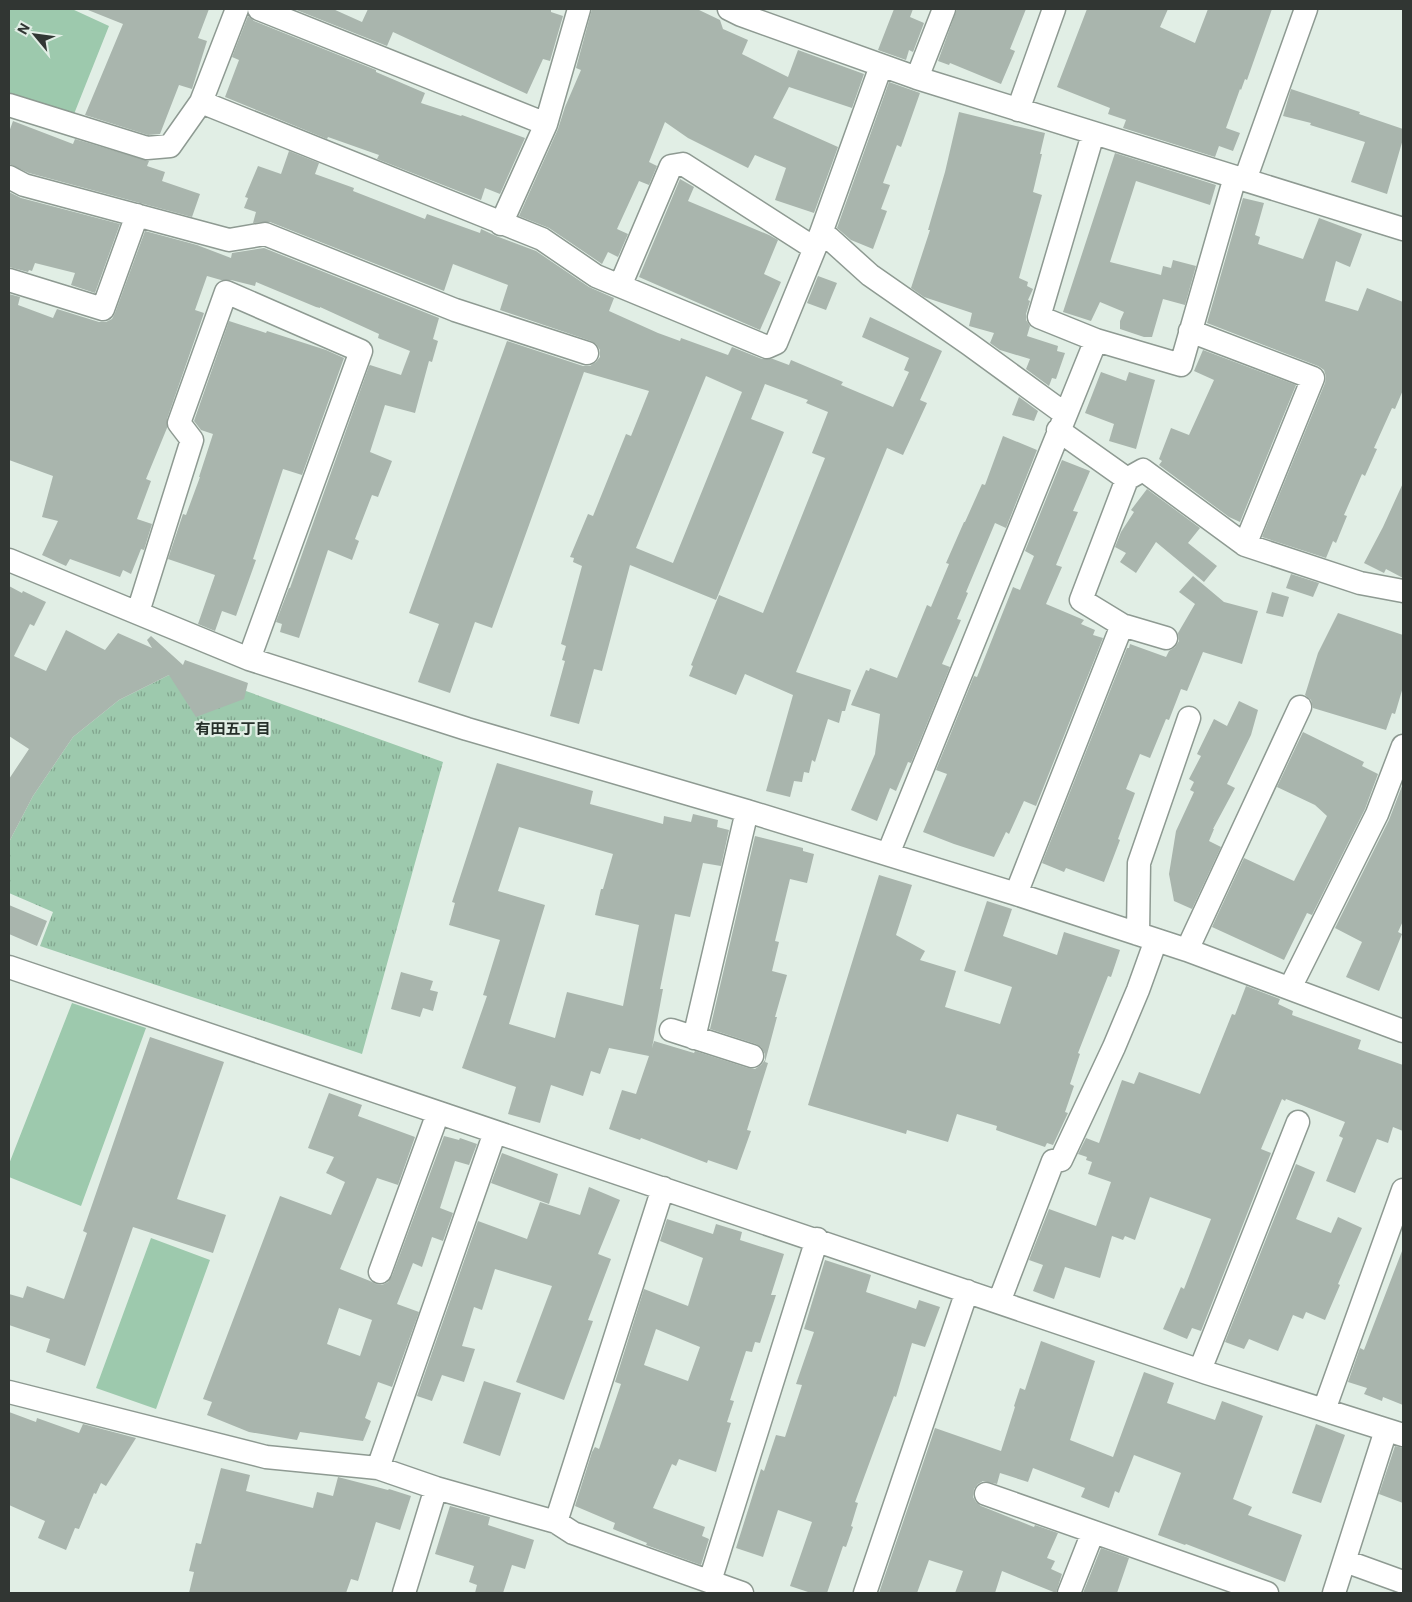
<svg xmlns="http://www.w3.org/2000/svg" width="1412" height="1602" viewBox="0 0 1412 1602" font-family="Roboto,'Noto Sans JP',sans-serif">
  <defs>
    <pattern id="grass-tufts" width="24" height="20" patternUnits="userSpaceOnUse" patternTransform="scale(1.25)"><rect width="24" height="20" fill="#9dc9ad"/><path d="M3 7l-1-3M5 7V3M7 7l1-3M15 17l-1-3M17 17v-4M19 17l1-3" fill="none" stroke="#81a48d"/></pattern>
  </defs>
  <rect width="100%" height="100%" fill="#e1eee5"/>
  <path fill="url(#grass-tufts)" d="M169,675L246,691L443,762L362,1054L40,946L53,912L9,893V842L33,796L73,737L119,700Z"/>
  <path fill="#9dc9ad" d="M9,9H72L109,26L74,114L9,94Z
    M72,1003L146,1028L81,1206L9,1177V1164Z
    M151,1238L210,1260L156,1409L96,1388Z"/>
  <path fill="#a9b5ad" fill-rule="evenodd" d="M89,9H209L198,38L207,41L192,89L179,85L160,134L148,135L85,115L123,24L88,10Z
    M294,9H333L362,22L368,9H551V12L563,16L550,61L543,59L527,94L393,32L387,46Z
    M592,9H697L720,20L723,29L748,40L742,54L788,77L798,50L864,74L852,108L789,87L773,118L838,147L814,213L775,200L786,168L755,155L748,168L688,138L665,122L649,162L657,166L649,185L639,181L617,229L628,234L618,257L608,252L602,264L549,228L519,216L558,129L565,107L581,70L576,68Z
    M894,9H913L910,17L924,23L913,52L909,50L906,60L878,50Z
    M957,9H1026L1010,49L1015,51L1001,84L950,63L949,65L938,61Z
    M1087,9H1168L1160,27L1195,43L1208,9H1272L1247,80L1245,79L1241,90L1240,89L1226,128L1240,133L1233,151L1219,146L1215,157L1123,128L1126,120L1108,114L1110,108L1057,87Z
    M248,16L254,21L376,70V72L425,93L421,103L461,116L462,115L525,138L500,194L485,188L481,200L377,159L379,155L328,137L327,139L225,97L239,60L232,57Z
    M889,82L920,93L901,147L897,145L883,183L890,185L881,209L887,211L873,249L851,240L837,228Z
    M1291,89L1360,112L1359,114L1403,129V139L1387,194L1351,182L1365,142L1310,125L1311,123L1283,116Z
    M959,112L1045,133L1040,154H1042L1033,192L1042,195L1019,278L1028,282L1027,286L1033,289L1028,300L1030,301L1026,314V320L1030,326L1027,336L1058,346L1057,351L1065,353L1056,379L1052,378L1049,386L1026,369L1030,359L1000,350L990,343L994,333L969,326L972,313L924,297L911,288L930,230H928L945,172Z
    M13,121L73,144L75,139L149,161L147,166L165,172L162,181L200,194L192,217L29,173L9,164V132Z
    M289,151L319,163L315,174L354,188L353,191L425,219L427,214L480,233L481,229L496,236L536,251L589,287L614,298L609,311L658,333L680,341L681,338L728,355L732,347L762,359H773L789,365L791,360L843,382L841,385L893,407L909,372L904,370L909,358L862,337L870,317L942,351L920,400L927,403L903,455L887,448L796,672L851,690L845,711H842L839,723L828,719L815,762L812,760L809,773L804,772L802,782L794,781L790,797L766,791L793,695L745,674L736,695L689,676L693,666L691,665L719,595L763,613L825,458L812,453L828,412L806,403L808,400L765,384L751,419L784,432L716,600L630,565L602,671L594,669L579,724L550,716L565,661L562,660L566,646L561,644L582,566L573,562L574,558L570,557L588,514L593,516L626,434L631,436L649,391L584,372L492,628L475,622L450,693L418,682L439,624L409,613L507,341L583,366H590L596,362L600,357V350L596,344L591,341L500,310L508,285L453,264L444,291L270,222L253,223L256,212L244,208L248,198L245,197L258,166L281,174ZM706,376L742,392L673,563L636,548Z
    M1115,153L1216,185L1210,205L1136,181L1110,262L1161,275L1163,266L1171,268L1173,260L1196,266L1185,305L1163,299L1152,337H1144L1120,329V321L1124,312L1100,302L1091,321L1063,312Z
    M680,179L694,187L688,201L769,235L778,240L764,274L781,282L760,330L639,277Z
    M9,192L21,198L120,224L95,293L71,285L75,273L35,263L32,271L29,270L28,272L9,267Z
    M1243,198L1264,203L1255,235L1260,237L1258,244L1303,259L1319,218L1362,234L1350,267L1336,261L1325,301L1358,311L1367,288L1403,302V390L1395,409L1392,408L1374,448L1377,449L1365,476L1362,474L1344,515L1347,516L1336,543L1333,541L1326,558L1262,537L1325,383L1326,377L1324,370L1318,366L1207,323Z
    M145,231L197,245L231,258L232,253L264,248L439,318L433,339L438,341L432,362L429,361L415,413L385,405L370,452L392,461L378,497L372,495L355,539L359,541L352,560L328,550L299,638L280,632L282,624L276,622L289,588H290L369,366L370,365L401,375L410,351L378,338L379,334L320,307V308L316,307L256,282L255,286L231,280H221L207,276L195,310L204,313L167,419V428L146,479L151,481L137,519L152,524L144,550L141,549L131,574L123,570L120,577L70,559L66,566L42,555L58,521L42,517L53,476L9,460V294L20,297L18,305L53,318L57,309L99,322H106L112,319L115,313Z
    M818,276L837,283L826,310L807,303Z
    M229,321L266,333L267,331L326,350L344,358L302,475L283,469L253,559L256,560L236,616L222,611L215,631L198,624L215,575L168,559L183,514L186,515L200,477H199L213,434L201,430L194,421Z
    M1203,350L1296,385L1240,522L1229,517L1159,465L1162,461L1159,459L1171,428L1189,435L1214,380L1194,371Z
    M1101,372L1126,381L1129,372L1155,380L1136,449L1109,441L1114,424L1085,413Z
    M1019,397L1038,411L1034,421L1012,415Z
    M1003,436L1037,450L1006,528L995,523L966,592L968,593L957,619L961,620L942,664L950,667L911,763L908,762L896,791L890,788L877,821L851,810L875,754L880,714L851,705L866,670L869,671L870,668L897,678L927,605L931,607L949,564L946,563L964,522H965L982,484L985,485Z
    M1062,460L1090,471L1073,511L1078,512L1056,565L1062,567L1046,604L1084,620L1081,624L1095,630L1093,635L1103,638L1036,806L1024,801L1009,834L1006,832L994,857L954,844L923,832L947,774L936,770L974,676L977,677L1013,587L1020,590L1034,556L1025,551Z
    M1403,483V578L1386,569L1384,573L1364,563L1383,527Z
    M1147,489L1200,528L1188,543L1217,566L1204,582L1156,542L1136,573L1120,562L1126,553L1115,547L1121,532L1134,512L1131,510Z
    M1291,574L1319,583L1313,597L1286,588Z
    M1193,576L1224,602L1258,611L1242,664L1203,652L1187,691L1181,689L1169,720L1166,719L1150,758L1140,754L1126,789L1135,793L1118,839L1120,840L1104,882L1066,868L1064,872L1042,863L1127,648H1129L1130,644L1166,657L1169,651L1175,647L1179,641L1178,633L1195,604L1179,592Z
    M9,586L22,593L23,591L46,602L34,626L30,624L14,656L46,671L66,630L105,650L118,633L152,648L147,640L151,636L183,665L185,660L248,683L244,699L196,717L169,675L119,700L73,737L33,796L9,842V779L29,749L9,736Z
    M1272,592L1289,597L1283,617L1266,613Z
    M1338,613L1403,635V687L1395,714L1392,713L1386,730L1313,708L1311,700L1305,695L1318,653Z
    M1239,701L1258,710L1251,735L1227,784L1235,788L1213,829H1214L1209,841L1221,847L1192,909L1174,901L1169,874L1176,831L1194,792L1190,790L1194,782L1189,779L1201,756L1197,754L1214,719L1227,726Z
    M1303,732L1364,762L1362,766L1378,774L1365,809L1312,915L1307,913L1284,960L1212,927L1244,858L1294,881L1327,816L1315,805L1277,787Z
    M497,763L593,791L590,804L663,824L664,816L691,822L693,814L718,820L717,827L729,830L721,866L703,863L690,917L675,914L660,989H663L652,1048L654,1041L694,1053L695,1051L748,1068L755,1069L761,1065L765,1060V1054L761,1047L756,1044L710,1029L755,836L803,848V851L814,854L807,883L790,879L775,941L779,942L772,971L787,975L775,1017H777L765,1062L768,1063L747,1130L751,1131L737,1170L708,1160L707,1163L641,1138L640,1140L609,1129L622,1090L636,1094L649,1056L609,1048L600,1074L591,1071L583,1096L551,1085L540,1123L508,1114L516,1087L462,1068L487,996L483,995L500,940L449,925L455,903L452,902ZM519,827L613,854L603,889H601L595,915L639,925L623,1006L567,992L555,1038L509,1024L545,905L498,891Z
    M1402,786H1403V921L1398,932L1402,934L1379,991L1346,977L1362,942L1335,928L1389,820Z
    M879,875L912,885L896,935L925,951L920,960L956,971L945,1007L1000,1024L1012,987L964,971L987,901L1012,909L1003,936L1057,955L1064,932L1120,950L1111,977L1108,976L1078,1053L1080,1054L1070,1084L1074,1086L1065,1112L1068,1113L1053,1145L1047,1143L1045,1147L996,1130L997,1126L957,1114L948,1142L907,1130L906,1134L808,1105Z
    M9,905L47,921L37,946L9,934Z
    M401,972L433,981L430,990L438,992L433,1011L423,1008L420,1017L391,1009Z
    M1246,986L1280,999L1278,1004L1293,1011L1292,1015L1361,1040L1358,1049L1403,1065V1131L1393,1127L1388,1143L1377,1139L1355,1193L1326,1181L1343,1138L1339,1136L1345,1122L1286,1099L1285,1101L1282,1099L1261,1149L1271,1153L1201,1331L1192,1328L1187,1339L1163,1329L1181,1287L1184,1289L1211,1219L1150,1197L1135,1240L1125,1236L1123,1240L1112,1236L1100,1278L1065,1267L1054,1299L1033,1291L1043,1265L1029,1260L1049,1209L1096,1226L1111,1182L1088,1174L1092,1162L1086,1160L1087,1157L1078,1154L1086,1138L1099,1143L1122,1080L1134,1084L1139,1072L1200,1094L1232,1014L1235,1015Z
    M150,1037L224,1062L177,1199L226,1215L213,1253L133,1227L85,1366L46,1352L50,1339L9,1325V1294L23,1298L27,1286L64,1299L87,1233L83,1231Z
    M329,1093L362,1105L358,1116L415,1137L398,1185L377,1178L340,1269L370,1281L376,1284L382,1285L388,1282L392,1276L444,1136L459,1140L460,1138L477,1144L469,1165L455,1161L440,1208L453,1213L443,1241L432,1237L422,1267L413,1263L397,1304L419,1312L392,1387L378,1382L365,1418L371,1421L363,1441L300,1432L297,1440L249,1432L207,1415L212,1402L203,1399L280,1196L331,1215L345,1182L326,1173L334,1157L308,1148ZM339,1308L372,1320L360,1356L327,1344Z
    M502,1153L558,1174L549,1204L491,1183Z
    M1296,1164L1315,1172L1296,1219L1331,1233L1338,1217L1362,1228L1338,1284L1340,1285L1325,1320L1306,1312L1303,1319L1293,1315L1278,1351L1249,1339L1244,1349L1225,1342Z
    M589,1187L620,1200L598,1254L611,1259L588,1320L593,1321L564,1400L516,1382L552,1286L495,1269L482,1310L474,1307L462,1346L475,1349L464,1382L442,1375L432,1401L417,1396L478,1221L527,1239L540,1202L580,1215Z
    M667,1219L713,1234L716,1224L742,1232L740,1240L784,1254L771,1295H776L760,1343L755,1342L752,1352L746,1351L730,1400L734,1401L727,1422L731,1423L716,1472L679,1459L676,1466L672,1464L653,1508L705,1527L702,1536L709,1539L701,1565L646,1545L647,1543L613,1529L615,1523L575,1506L592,1452L595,1447L599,1449L621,1384L615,1382L644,1289L688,1306L703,1258L660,1241ZM656,1329L700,1347L688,1381L644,1365Z
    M1402,1251H1403V1405L1383,1397L1382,1401L1364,1394L1367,1388L1348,1382L1360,1348L1364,1350Z
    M825,1260L871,1275L866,1292L916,1309L919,1300L940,1307L925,1347L912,1343L896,1397L894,1396L855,1502L858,1503L851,1526L853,1527L846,1547L843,1546L827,1593H811L790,1586L812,1522L778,1510L763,1557L736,1548L761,1469L764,1471L776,1435L785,1437L802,1385L796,1384L814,1332L804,1329Z
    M1041,1341L1095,1361L1070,1440L1113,1457L1144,1372L1174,1383L1167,1403L1215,1420L1222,1401L1263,1416L1233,1499L1252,1507L1248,1515L1302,1535L1285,1582L1186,1544L1185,1545L1158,1535L1181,1473L1134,1455L1119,1493L1115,1491L1109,1508L1081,1497L1085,1488L1033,1468L1028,1482L1000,1473L997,1484L983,1481L978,1484L974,1489L973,1497L976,1502L981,1506L1034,1527L1035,1525L1058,1533L1047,1558L1055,1561L1051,1569L1062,1574L1056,1593L1002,1571L995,1593H955L963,1571L929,1560L917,1593H879L935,1428L1001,1451L1015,1407L1014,1406L1020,1388L1025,1390Z
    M484,1381L521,1393L500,1456L463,1443Z
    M9,1412L36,1422L37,1418L79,1433L83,1424L136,1438L106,1486L101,1483L96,1494L94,1493L79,1529L75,1528L66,1550L38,1538L45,1521L9,1505Z
    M1316,1424L1345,1435L1321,1503L1292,1493Z
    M1395,1446L1403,1448V1503L1379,1494Z
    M221,1468L250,1475L246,1491L313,1508L317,1492L333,1496L338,1477L388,1490L389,1489L411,1496L400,1530L376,1522L358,1581L351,1579L346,1593H189L194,1572L189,1571L196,1543L201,1544Z
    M450,1506L490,1517L488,1525L534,1540L525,1569L512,1565L503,1593H475L477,1585L469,1582L474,1566L435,1554Z
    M1101,1548L1129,1558L1117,1593H1083Z"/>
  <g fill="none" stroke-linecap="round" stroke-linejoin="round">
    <defs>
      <path id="minor" d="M259,9L546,124
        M729,9L741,15L917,78L1403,229
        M881,66L821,233L829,238L870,275L969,344L1065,414
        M917,78L944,9
        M201,102L542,239L596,276L767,347L776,343L821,233
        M9,105L147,148L170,146L201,102L237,9
        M1018,110L1054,9
        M1093,134L1039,317L1096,340
        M9,177L24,185L229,240L265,234L455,310L587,353
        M1245,180L1306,9
        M501,224L546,124L579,9
        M9,280L103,309L137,215
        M620,286L671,166L683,164L814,248
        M1058,430L1127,479
        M1245,545L1360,583L1403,591
        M9,560L249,659L467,729L747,811L1016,894L1187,950L1403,1031
        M138,612L192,440L179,423L226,292L361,351L249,659
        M1166,638L1122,625L1081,600L1127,479L1143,470L1245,545L1313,378L1190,331
        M888,854L1096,340L1181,365L1235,177
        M1016,894L1122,625
        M1138,934L1139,863L1189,718
        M1187,950L1300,707
        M9,967L1207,1373L1403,1435
        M1290,988L1377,814L1403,746
        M671,1030L752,1056
        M694,1038L747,811
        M380,1272L438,1113
        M999,1302L1053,1161L1061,1160L1114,1047L1138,990L1156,940
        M1200,1370L1298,1122
        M9,1392L266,1457L378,1468L436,1488L556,1522L573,1533L742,1593
        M1324,1410L1403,1190
        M378,1468L495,1132
        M986,1494L1267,1593
        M556,1522L663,1188
        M1345,1561L1403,1582
        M710,1581L817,1239
        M404,1593L436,1488
        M865,1593L967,1291
        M1069,1593L1093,1532
        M1334,1593L1386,1430"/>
    </defs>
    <use href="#minor" stroke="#8e9a92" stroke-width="25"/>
    <use href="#minor" stroke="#fff" stroke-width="22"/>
  </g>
  <g text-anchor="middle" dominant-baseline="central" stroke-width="4.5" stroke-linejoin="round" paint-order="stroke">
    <g font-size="15" font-weight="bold" fill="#252f29" stroke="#e1eee5">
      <text x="233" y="729">有田五丁目</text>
    </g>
  </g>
  <rect width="1412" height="1602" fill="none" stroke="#313633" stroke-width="20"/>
  <g transform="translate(35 35) rotate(299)" stroke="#e1eee5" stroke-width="4" paint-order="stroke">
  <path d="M0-4L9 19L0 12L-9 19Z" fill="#313633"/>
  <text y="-8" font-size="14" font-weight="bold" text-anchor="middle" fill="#313633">N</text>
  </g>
</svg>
